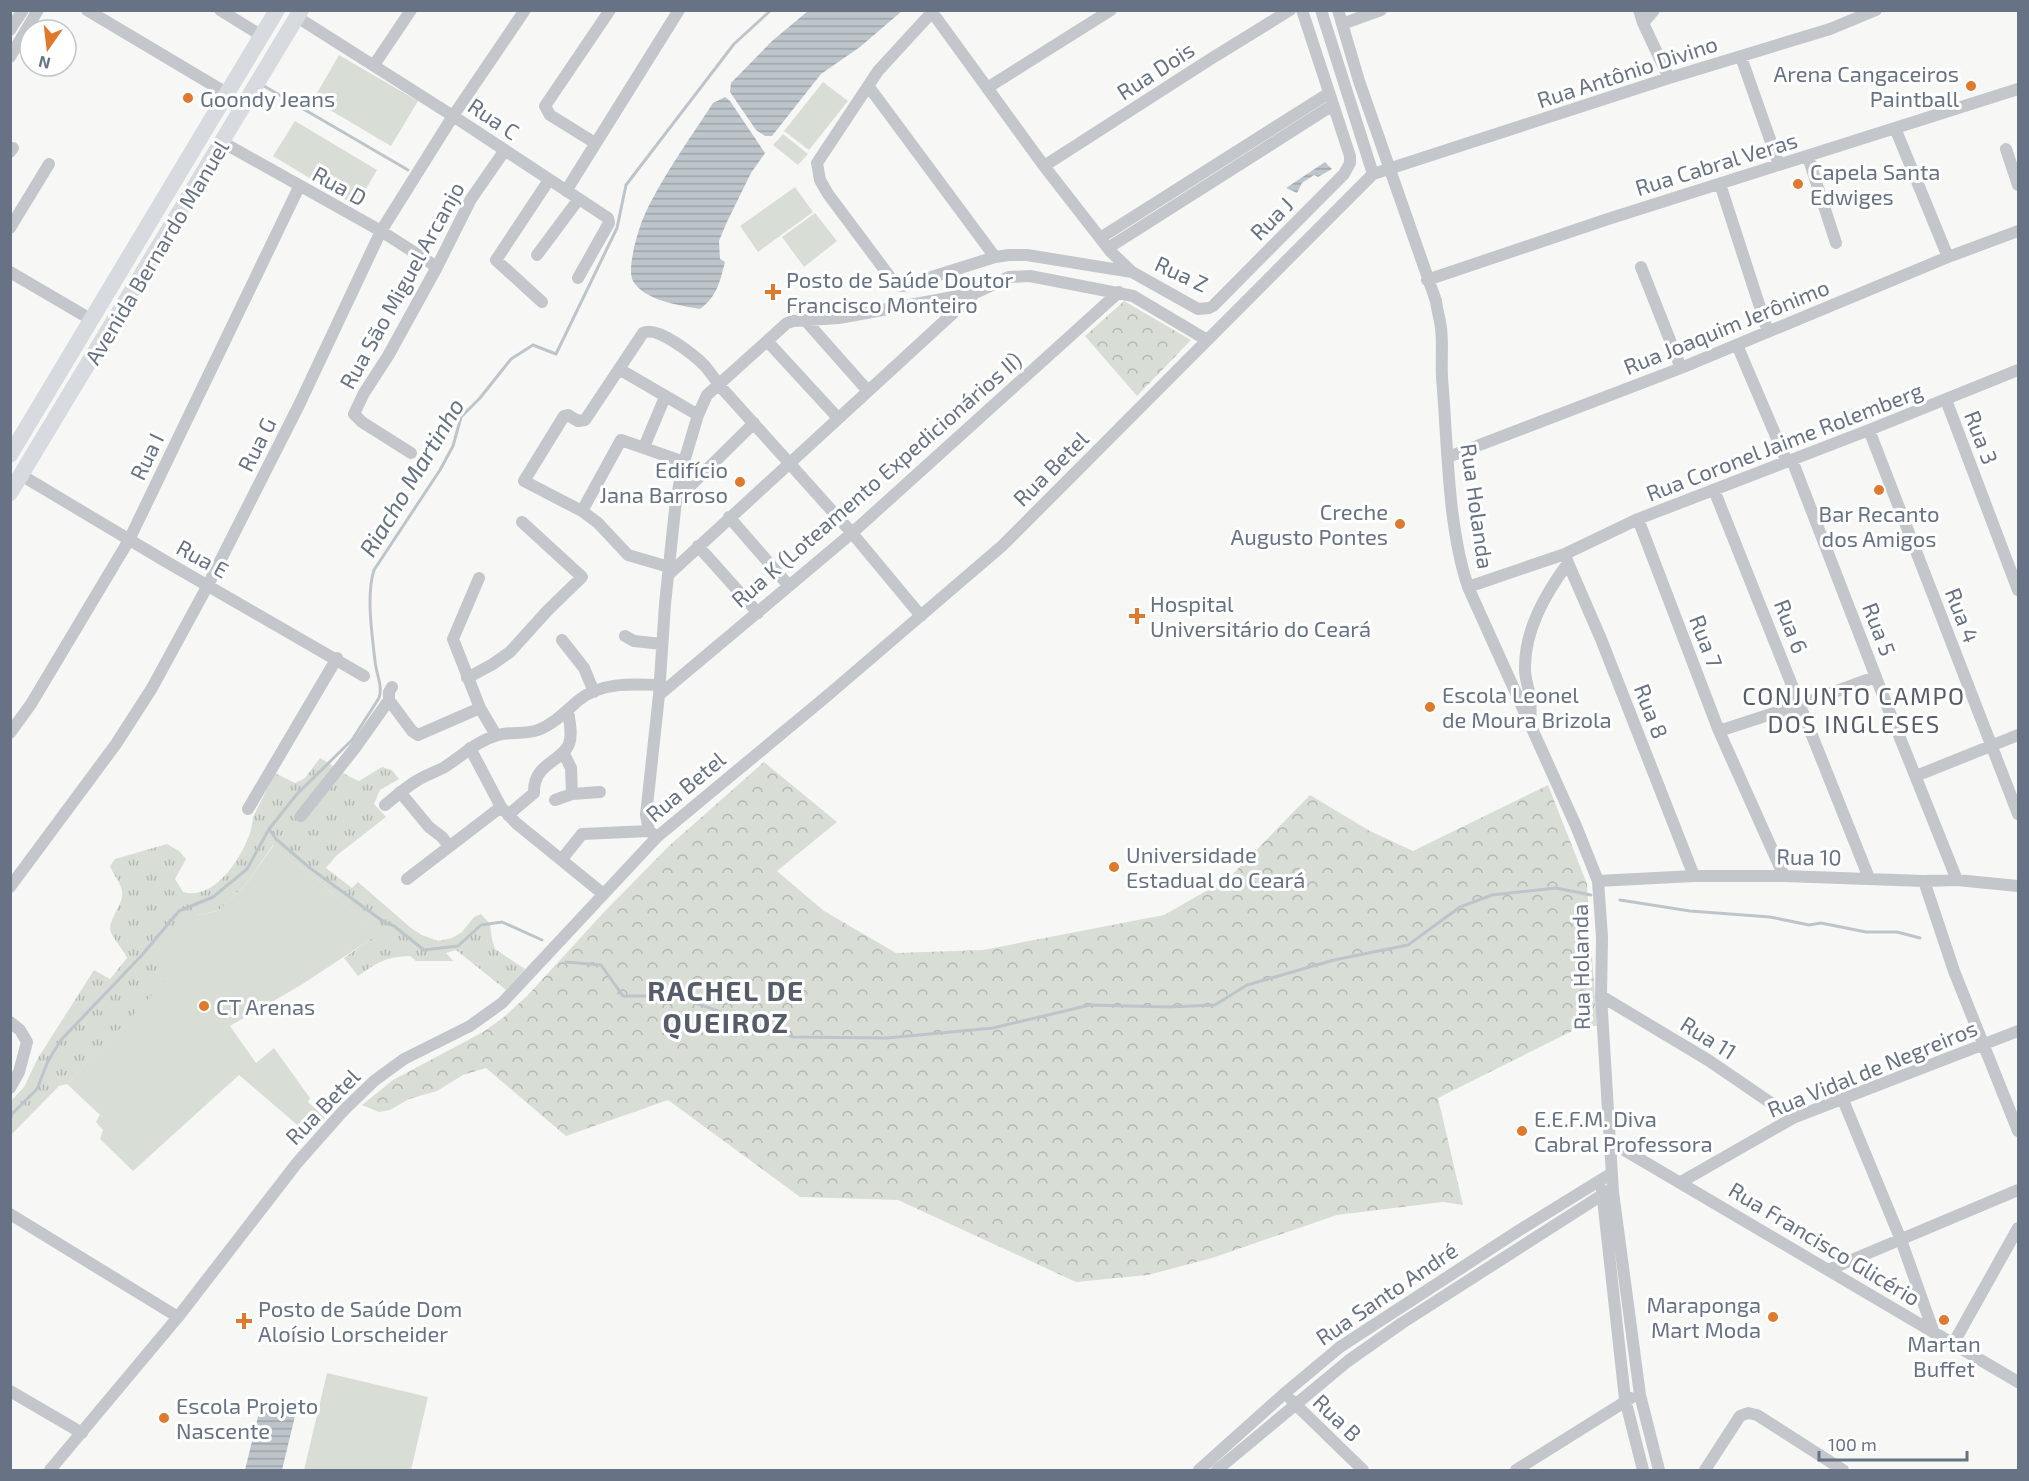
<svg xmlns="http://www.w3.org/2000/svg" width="2029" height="1481" viewBox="0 0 2029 1481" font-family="'Exo 2',sans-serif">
  <defs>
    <pattern id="grass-tufts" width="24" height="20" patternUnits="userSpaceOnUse" patternTransform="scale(1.5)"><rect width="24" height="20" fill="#d8ded6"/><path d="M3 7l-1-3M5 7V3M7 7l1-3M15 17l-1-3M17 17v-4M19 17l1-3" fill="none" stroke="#b3b8b3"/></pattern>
    <pattern id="forest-crowns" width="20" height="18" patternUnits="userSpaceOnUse" patternTransform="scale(1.5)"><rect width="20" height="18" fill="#d8ded6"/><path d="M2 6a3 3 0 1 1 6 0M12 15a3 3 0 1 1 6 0" fill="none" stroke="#b3b8b3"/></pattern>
    <pattern id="water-rules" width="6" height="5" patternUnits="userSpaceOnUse" patternTransform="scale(1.5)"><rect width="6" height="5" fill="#bdc5cb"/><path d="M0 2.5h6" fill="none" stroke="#9da4aa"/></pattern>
  </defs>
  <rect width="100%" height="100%" fill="#f7f8f5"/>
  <path fill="url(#grass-tufts)" d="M320,758C334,766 344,775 359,781L382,767L392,770L399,779L380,790L374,804L386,817L336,856L326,868L352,888L358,882L411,928L422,935L438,941L452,938L462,932L474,917L481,914L490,924L492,939L495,949L525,969L506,990L456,950L446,953L453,961H416L410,956C386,957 378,962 358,976L344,958L376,935L325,886L273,845L246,884L218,911L197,915L171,976L67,1084L59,1086L11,1135V1101L24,1087L38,1058L94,970L110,979L127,958C124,950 111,937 110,929C110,919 120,907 122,897C124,885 114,877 110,866L115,859L167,844L179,851L186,859L175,879L183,892C214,901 241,859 250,833C252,827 252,820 254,815C261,801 268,787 275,773L295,783L305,778Z"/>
  <path fill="url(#forest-crowns)" d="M1124,301L1191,340L1137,396L1085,336Z
    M764,762L837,822L777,871L824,911L896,953L983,950L1164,915L1229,878L1310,795L1370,831L1413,851L1548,785L1587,884L1597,1026H1582L1438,1098L1463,1205L1443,1202L1337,1215L1212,1258L1148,1275L1076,1282L898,1200L800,1197L668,1100L566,1136L486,1068L463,1075L437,1091L409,1099L390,1110L379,1112L362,1105L393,1080L483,1032L504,1017L527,996L605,911L670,845Z"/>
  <path fill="#d8ded6" d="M339,55L418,101L391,146L313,100Z
    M823,82L848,101L809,150L784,131Z
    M295,121L377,170L356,206L273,156Z
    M783,134L808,154L798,165L773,145Z
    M795,187L813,212L758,252L740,226Z
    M815,213L837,241L804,267L782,237Z
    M274,845L325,886L377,935L301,985L230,1026L256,1063L274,1048L310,1098L308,1102L325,1118L309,1135L239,1075L133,1171L100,1139L103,1130L96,1122L100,1115L67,1084L170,976L153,958L181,922L197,915L218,911L246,884Z
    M327,1373L428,1397L411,1470H304Z"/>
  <path fill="url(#water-rules)" d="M808,11H902L860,47L821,74L772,136H765L756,130L730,92L731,83L772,41Z
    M725,97L730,101L765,153L751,173L726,224L719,241L720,259L725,262C720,281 717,297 700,309C679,305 645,301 633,281C626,269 639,226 645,214C662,177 691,137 713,103Z
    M1325,162L1332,169L1318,177L1314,175L1302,183L1297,193L1286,188Z
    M261,1404L296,1412L282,1470H245Z"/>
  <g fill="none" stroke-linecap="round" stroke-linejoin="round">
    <path stroke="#bdc5cb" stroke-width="3" d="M264,86L408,170
      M269,829L276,839L310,868L384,922L394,926L424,950L458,946L481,925L502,922L542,940
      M1620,900L1690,911L1770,917L1809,925L1821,923L1866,932H1897L1920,938
      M566,962L601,965L623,996H675L793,1037L887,1038L993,1028L1090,1005L1169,1007L1215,1005L1247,985L1334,960L1408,945L1460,907L1492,895L1556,888L1591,895
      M10,1116L37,1089L48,1061L61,1040L142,955L179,911L213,897L247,869L269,829L297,794L352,740L379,698C383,686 376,673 375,661C372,634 366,595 374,570L440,470L453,446L461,417L480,398L511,359L533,345L556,354L617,228L626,185L734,44L771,10"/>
    <path stroke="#c3c6ca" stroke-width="12" d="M87,10L228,94
      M220,10L262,36
      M934,10L878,71L817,163L820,180L828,194L896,285L903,286L995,257L1009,255H1027L1132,272
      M1321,10L1373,174
      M1338,10L1359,81L1436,301C1437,310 1440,319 1441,328C1443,345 1441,362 1442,378C1448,445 1447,524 1468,587L1576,826L1598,881L1602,937L1601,996L1613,1192L1640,1395L1659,1470
      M1639,10L1643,23L1669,78
      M932,12L1044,166L1111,252L1132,272L1198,309L1209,308L1213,306L1344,174L1350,163V156L1302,10
      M297,17L453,116L608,218L609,223L578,278
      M1643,23L1654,10
      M1342,24L1381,10
      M10,30L23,10
      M10,57L38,10
      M1741,57L1779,165
      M374,65L411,10
      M869,87L995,257
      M987,88L1111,10
      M1895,128L1948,257
      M222,142L381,231L437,267
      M595,143L550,115L545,106L610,10
      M2006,149L2018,185
      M10,152L13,148
      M1808,157L1836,243
      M1044,166L1209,60L1290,10
      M1720,184L1768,332
      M566,191L679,10
      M10,228L49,164
      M1100,238L1329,93
      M1108,248L1333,105
      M537,255L578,200
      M1641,267L1681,368
      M10,272L92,320
      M1427,280L1608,219L2018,89
      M542,302L496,260L549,180
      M806,321L868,391
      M768,342L838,418
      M1737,345L1787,462
      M619,369L698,415
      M1946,400L2018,590
      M1869,430L2018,814
      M644,447L665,397
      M411,453L362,422L354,414L364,393L388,356L437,267L471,199L505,150
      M1448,457L1681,368L1948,257L2018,231
      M1792,460L1884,698L1957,880
      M21,475L165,561L364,676
      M1714,490L1869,878
      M676,500L754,423
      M582,511L621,440L684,462
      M729,517L789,586
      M1638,519L1719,731L1784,876
      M698,546L758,613
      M1568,563L1601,639L1694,876
      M669,567L628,555L598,523L582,511L524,481L564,416L568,415L578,421L585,420L643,333C657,325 694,355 705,366C710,372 715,379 719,385L852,533L921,616
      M669,574L975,293
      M479,578L453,639L480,708L496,735
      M1468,587L1565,554L1638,519L1869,430L2018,370
      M625,636L634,641L662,644
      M562,640L584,668L594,692
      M467,678L493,664L510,652L548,610L582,577L522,522
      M659,695L852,533L1119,292
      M389,700L412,731L418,735L480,708
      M1531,721C1530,713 1531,705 1530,698C1529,688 1525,679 1525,670C1524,630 1546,593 1568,563L1566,557
      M1719,731L1799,705L1875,677
      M10,733L31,704L129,540L299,187
      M470,748L501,807L516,823L602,893
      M563,752L571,768L572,794
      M1916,776L2018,735
      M400,792L429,827L442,837L449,846
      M555,800L572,794L600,792
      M385,805C396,796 406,787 418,780C426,775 435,772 443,768C461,757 476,741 498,735C511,731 525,735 538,730C554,724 566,711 579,700C601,682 632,684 659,685
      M248,809L337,658
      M508,815L534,793C533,763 562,762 569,744C573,734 569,720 568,710
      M301,816L355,748L389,700V692L392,687
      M657,837L649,831L646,815L659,695L665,604L676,500L684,462L698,415L707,395L787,323L793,321L839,318L975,293L1009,277L1030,276L1133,296L1207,340
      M562,859L582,834L649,831
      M407,879L501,807
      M1598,881L1694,876H1784L1924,881L1957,880L2018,886
      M1924,881L1954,971L2018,1131
      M10,887L116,744L152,688L208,585L299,405L381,231L453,116L525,10
      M1601,996L1708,1060L1793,1118
      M10,1022L20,1030L27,1042L19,1072L10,1088
      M1843,1100L1901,1240L1934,1333
      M1609,1141L2018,1382
      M1681,1182L1793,1118L2018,1031
      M1602,1190L1625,1399L1643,1470
      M10,1214L178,1317
      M1828,1270L2018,1190
      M1953,1344L2018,1228
      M10,1391L82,1433
      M1291,1400L1363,1470
      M50,1470L178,1317L297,1163L343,1111L374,1081L404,1059L470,1026L502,1003L657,837L827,696L1002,546L1373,174L1669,78L1830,29L1876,10
      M1199,1470L1285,1393L1340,1347L1518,1231L1612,1173
      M1217,1470L1348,1361L1402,1323L1602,1195L1613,1192
      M1516,1470L1631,1398
      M1705,1470L1740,1416L1748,1413L1757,1415L1843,1470"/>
    <path stroke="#d7dadf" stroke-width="16" d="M10,455L277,10
      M10,493L301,10"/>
  </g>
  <g fill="#df792d" stroke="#fff" stroke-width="2">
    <circle cx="1971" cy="86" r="6"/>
    <circle cx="188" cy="98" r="6"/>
    <circle cx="1798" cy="184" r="6"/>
    <path d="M770 283h6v6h6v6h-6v6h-6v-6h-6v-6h6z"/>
    <circle cx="740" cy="482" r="6"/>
    <circle cx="1879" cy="490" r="6"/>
    <circle cx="1400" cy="524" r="6"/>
    <path d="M1134 607h6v6h6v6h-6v6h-6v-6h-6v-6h6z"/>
    <circle cx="1430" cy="707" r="6"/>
    <circle cx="1114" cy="867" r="6"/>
    <circle cx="204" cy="1006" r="6"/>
    <circle cx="1522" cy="1131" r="6"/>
    <circle cx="1773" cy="1317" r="6"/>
    <circle cx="1944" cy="1320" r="6"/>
    <path d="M241 1312h6v6h6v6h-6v6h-6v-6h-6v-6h6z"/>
    <circle cx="164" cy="1418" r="6"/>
  </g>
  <g text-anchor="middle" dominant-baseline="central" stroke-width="6" stroke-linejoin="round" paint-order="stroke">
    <g font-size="22" fill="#677285" stroke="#fff">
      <text transform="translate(1155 70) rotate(-33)">Rua Dois</text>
      <text transform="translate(1627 71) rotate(-18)">Rua Antônio Divino</text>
      <text transform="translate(494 118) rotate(34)">Rua C</text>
      <text transform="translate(1716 163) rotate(-17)">Rua Cabral Veras</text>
      <text transform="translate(340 185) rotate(29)">Rua D</text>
      <text transform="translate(1271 218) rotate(-45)">Rua J</text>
      <text transform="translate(156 252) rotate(-59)">Avenida Bernardo Manuel</text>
      <text transform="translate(1182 273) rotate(25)">Rua Z</text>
      <text transform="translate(401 285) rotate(-61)">Rua São Miguel Arcanjo</text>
      <text transform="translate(1726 326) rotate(-22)">Rua Joaquim Jerônimo</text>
      <text transform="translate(1982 437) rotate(69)">Rua 3</text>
      <text transform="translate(1784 441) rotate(-21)">Rua Coronel Jaime Rolemberg</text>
      <text transform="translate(256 444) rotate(-63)">Rua G</text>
      <text transform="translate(146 456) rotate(-64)">Rua I</text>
      <text transform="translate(1050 468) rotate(-45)">Rua Betel</text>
      <text transform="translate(876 479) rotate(-41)">Rua K (Loteamento Expedicionários II)</text>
      <text transform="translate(1478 506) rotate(82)">Rua Holanda</text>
      <text transform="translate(203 558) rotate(29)">Rua E</text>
      <text transform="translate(1963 615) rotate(69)">Rua 4</text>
      <text transform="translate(1792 626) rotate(69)">Rua 6</text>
      <text transform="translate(1880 629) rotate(69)">Rua 5</text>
      <text transform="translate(1707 641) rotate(69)">Rua 7</text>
      <text transform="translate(1652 711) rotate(69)">Rua 8</text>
      <text transform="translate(685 786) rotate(-40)">Rua Betel</text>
      <text transform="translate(1809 856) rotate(1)">Rua 10</text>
      <text transform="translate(1580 967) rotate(-91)">Rua Holanda</text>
      <text transform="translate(1709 1037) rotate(32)">Rua 11</text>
      <text transform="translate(1872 1068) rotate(-22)">Rua Vidal de Negreiros</text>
      <text transform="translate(322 1106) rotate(-46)">Rua Betel</text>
      <text transform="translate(1825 1243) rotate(31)">Rua Francisco Glicério</text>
      <text transform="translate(1386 1293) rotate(-34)">Rua Santo André</text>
      <text transform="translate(1338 1417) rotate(44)">Rua B</text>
    </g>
    <g font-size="22" fill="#677285" stroke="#fff" text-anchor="start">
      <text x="1959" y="73" text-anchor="end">Arena Cangaceiros<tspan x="1959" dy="25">Paintball</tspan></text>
      <text x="200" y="98">Goondy Jeans</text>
      <text x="1810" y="171">Capela Santa<tspan x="1810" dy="25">Edwiges</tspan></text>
      <text x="786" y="279">Posto de Saúde Doutor<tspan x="786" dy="25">Francisco Monteiro</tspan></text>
      <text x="728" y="469" text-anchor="end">Edifício<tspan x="728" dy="25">Jana Barroso</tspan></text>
      <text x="1388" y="511" text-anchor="end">Creche<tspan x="1388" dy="25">Augusto Pontes</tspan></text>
      <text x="1879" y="513" text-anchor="middle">Bar Recanto<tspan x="1879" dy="25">dos Amigos</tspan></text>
      <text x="1150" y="603">Hospital<tspan x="1150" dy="25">Universitário do Ceará</tspan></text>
      <text x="1442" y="694">Escola Leonel<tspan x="1442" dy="25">de Moura Brizola</tspan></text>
      <text x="1126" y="854">Universidade<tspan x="1126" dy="25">Estadual do Ceará</tspan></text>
      <text x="216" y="1006">CT Arenas</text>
      <text x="1534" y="1118">E.E.F.M. Diva<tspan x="1534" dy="25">Cabral Professora</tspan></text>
      <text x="1761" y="1304" text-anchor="end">Maraponga<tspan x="1761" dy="25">Mart Moda</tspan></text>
      <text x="258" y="1308">Posto de Saúde Dom<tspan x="258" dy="25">Aloísio Lorscheider</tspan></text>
      <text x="1944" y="1343" text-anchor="middle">Martan<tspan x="1944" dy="25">Buffet</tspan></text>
      <text x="176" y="1405">Escola Projeto<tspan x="176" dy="25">Nascente</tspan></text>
    </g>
    <g font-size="24" font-style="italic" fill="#637381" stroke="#fff">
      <text transform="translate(411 477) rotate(-59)">Riacho Martinho</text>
    </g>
    <g font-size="24" letter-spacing="1.5" fill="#555d6a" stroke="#fff">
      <text x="1854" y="695">CONJUNTO CAMPO<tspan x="1854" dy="28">DOS INGLESES</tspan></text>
    </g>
    <g font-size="28" font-weight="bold" letter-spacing="1.5" fill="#555d6a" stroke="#fff">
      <text x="726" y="990">RACHEL DE<tspan x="726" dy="32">QUEIROZ</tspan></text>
    </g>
  </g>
  <rect width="2029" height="1481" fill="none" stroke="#677285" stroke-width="24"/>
  <g transform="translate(48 48) rotate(194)"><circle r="28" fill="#ffffff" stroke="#c2c7ce" stroke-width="1.5"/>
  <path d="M0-4.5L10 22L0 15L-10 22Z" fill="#df792d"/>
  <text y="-9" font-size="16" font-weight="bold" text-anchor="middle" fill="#677285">N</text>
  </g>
  <path d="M1819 1451v9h148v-9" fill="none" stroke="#677285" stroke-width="3"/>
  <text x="1828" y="1451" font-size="18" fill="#677285" stroke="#ffffff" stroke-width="4.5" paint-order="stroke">100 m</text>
</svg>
